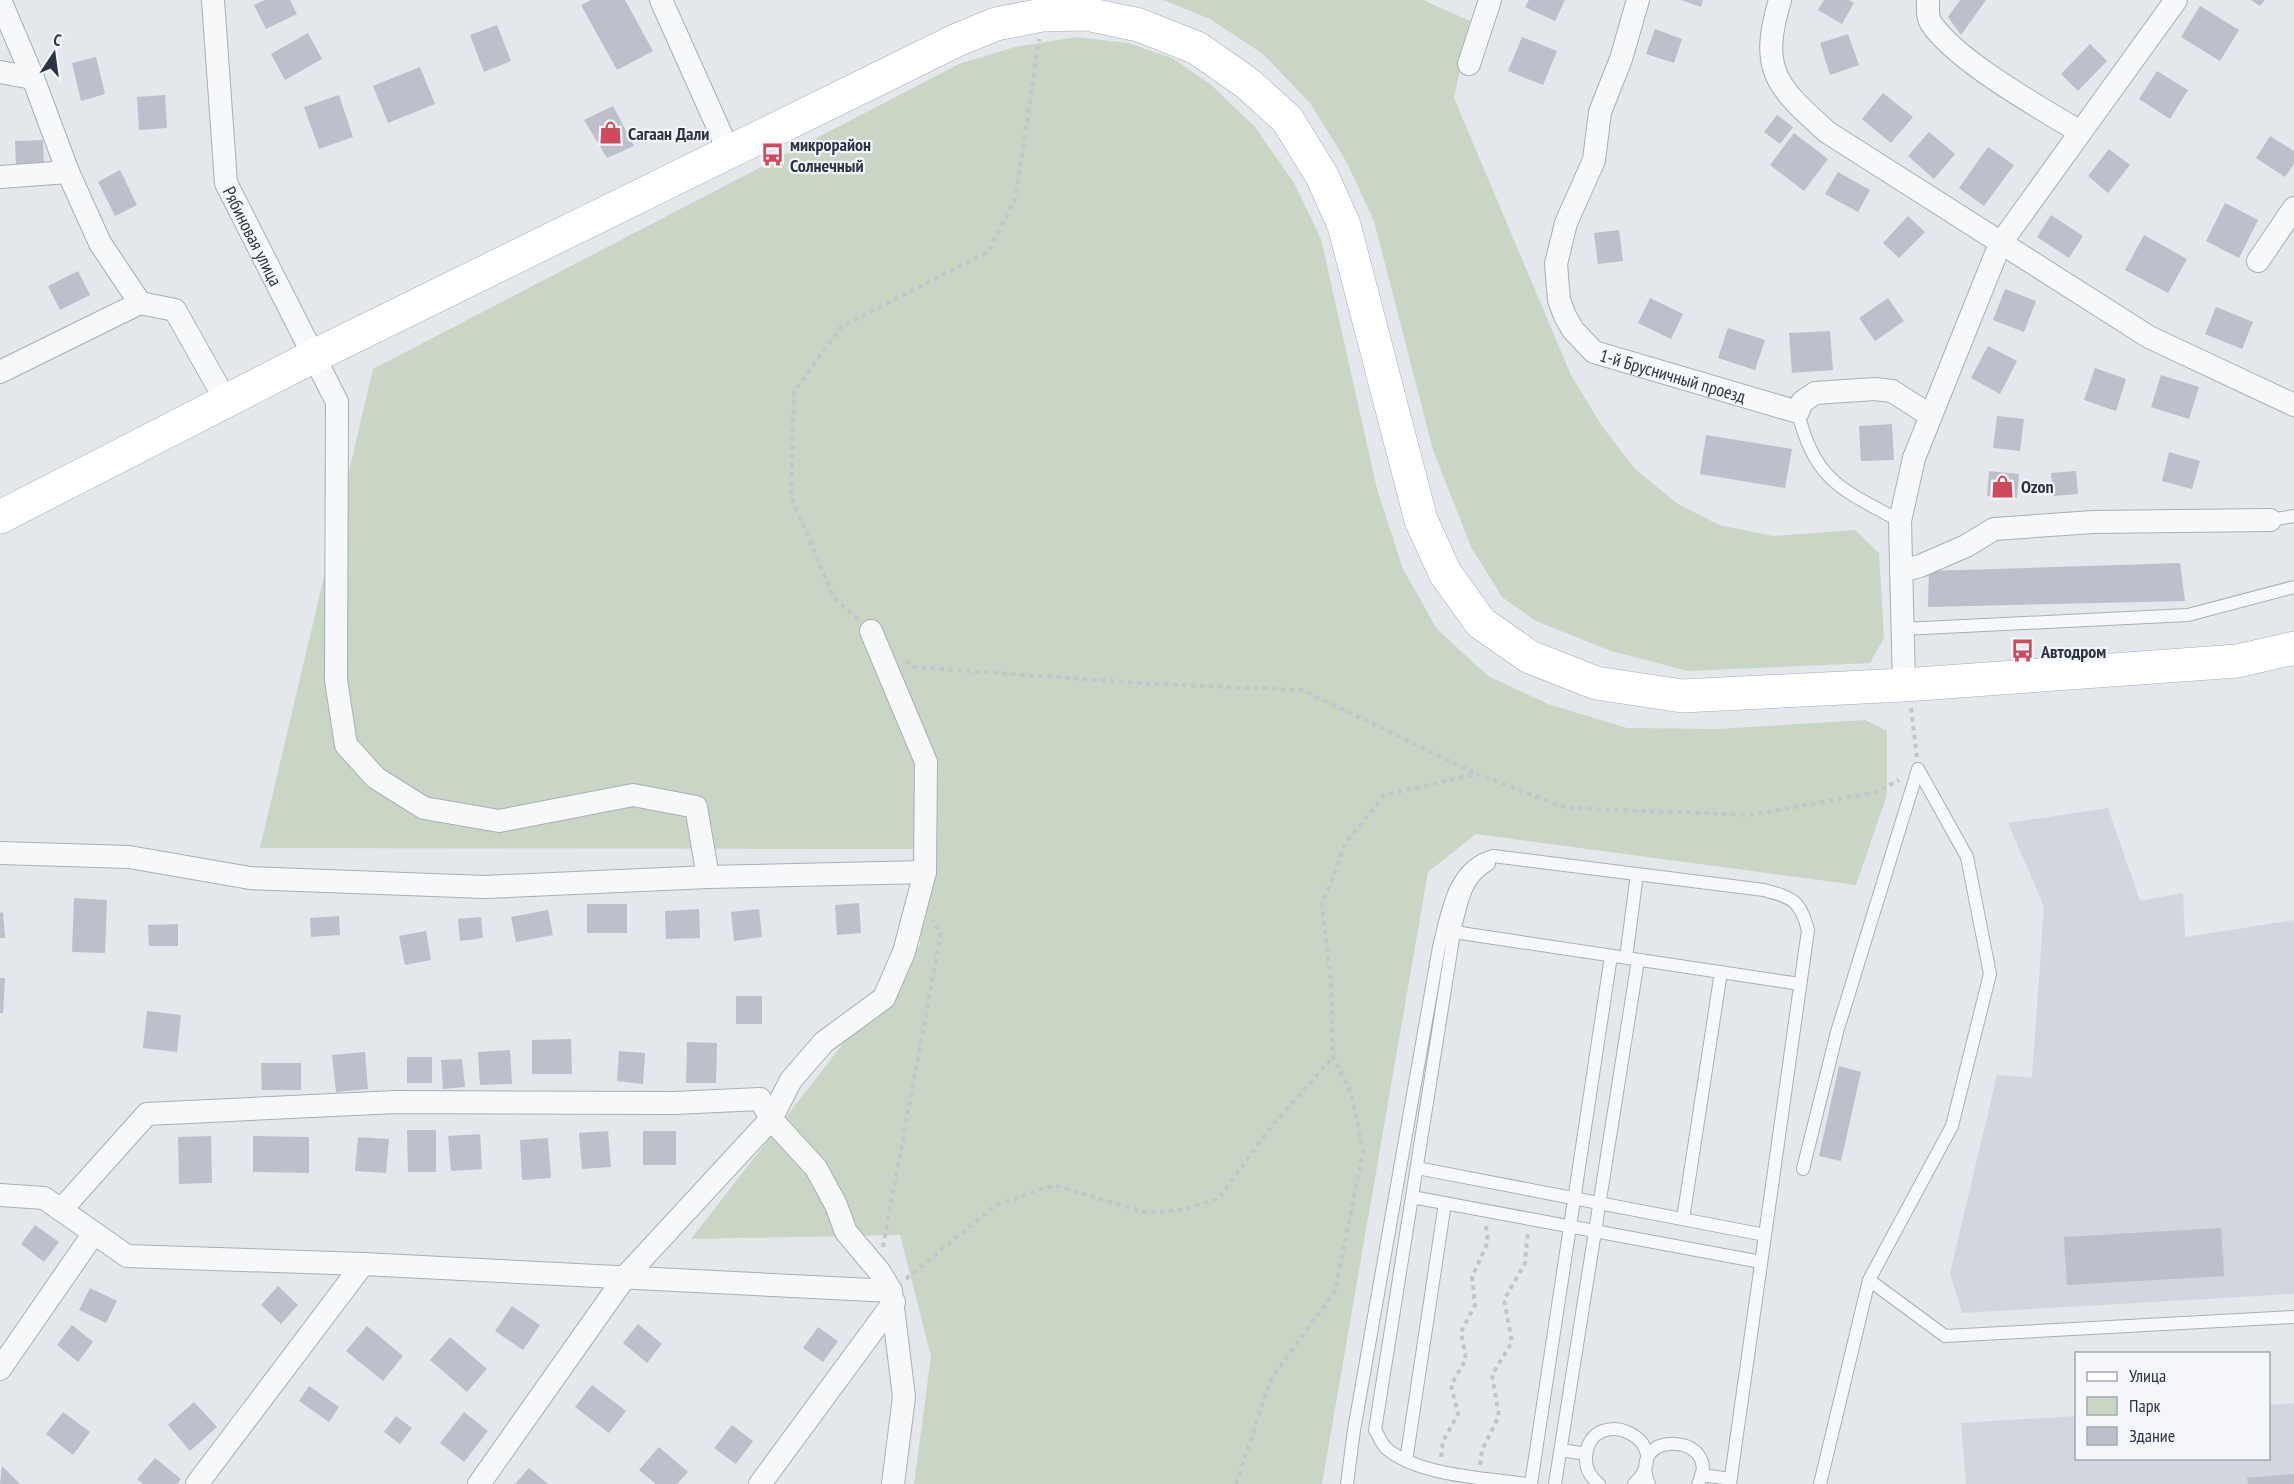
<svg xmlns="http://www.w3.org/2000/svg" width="2294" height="1484" viewBox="0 0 2294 1484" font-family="'PT Sans Narrow',sans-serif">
  <rect width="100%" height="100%" fill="#e4e7ec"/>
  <path fill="#d2d6de" d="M2108,808L2140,901L2183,893L2185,937L2294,920V1294L1962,1313L1950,1273L1997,1075L2032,1078L2044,906L2008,823Z
    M2294,1403V1484H1966L1961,1423L2076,1416V1458H2268L2269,1405Z"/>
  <path fill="#c9d6c5" d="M1163,0H1423L1470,21L1454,98L1571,375L1602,426L1635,469L1678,504L1719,525L1773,536L1855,530L1879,553L1884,638L1870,663L1688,671L1611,651L1536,621L1502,597L1471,547L1433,450L1374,221L1346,161L1310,103L1263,54L1210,19Z
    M1077,37L1128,43L1172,58L1210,84L1255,127L1294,183L1321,239L1377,489L1403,569L1437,629L1488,676L1548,704L1627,728L1719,729L1865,720L1887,731V795L1856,885L1476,834L1428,872L1322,1484H914L931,1356L900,1235L691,1239L920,945L924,849L260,848L373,369L959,64L1015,47Z"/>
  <path fill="#bbc0ca" d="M265,0H290L297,14L266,29L254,5Z
    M591,0H625L653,51L617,70L581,5Z
    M1529,0H1565L1555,21L1525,7Z
    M1681,0H1703L1701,7Z
    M1824,0H1849L1854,3L1842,24L1818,10Z
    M1960,0H1986L1961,35L1948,17Z
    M2251,0H2265L2260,6Z
    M2200,6L2239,30L2220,61L2181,37Z
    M497,25L511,61L484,72L470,35Z
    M1655,29L1682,39L1674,63L1646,54Z
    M308,33L322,59L285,80L271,54Z
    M1848,34L1859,65L1830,75L1820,43Z
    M1522,37L1557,51L1543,85L1508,71Z
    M2090,44L2107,61L2078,91L2061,74Z
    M96,57L105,94L81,101L72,63Z
    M420,67L435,104L388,123L373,86Z
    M2157,71L2188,90L2170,119L2139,99Z
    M1883,93L1913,117L1891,143L1862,119Z
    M165,95L167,128L139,130L137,97Z
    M339,95L353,137L319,149L304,107Z
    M613,106L634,146L607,158L584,120Z
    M1777,115L1793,127L1780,144L1764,132Z
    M1929,132L1955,154L1934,179L1908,156Z
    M1794,133L1828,159L1804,191L1770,165Z
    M2270,136L2294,151V164L2285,177L2256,158Z
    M43,140L44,165L16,166L15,141Z
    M1988,147L2014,165L1984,206L1959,188Z
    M2109,149L2130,165L2108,193L2088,176Z
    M120,170L137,205L115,216L98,182Z
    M1838,172L1870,190L1858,212L1825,194Z
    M2225,203L2258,220L2239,258L2206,241Z
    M2051,215L2083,236L2069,258L2037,237Z
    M1908,216L1925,232L1899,258L1883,243Z
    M1619,230L1623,261L1598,264L1594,233Z
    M2144,235L2187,259L2168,293L2125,270Z
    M78,271L90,295L60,310L48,286Z
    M2005,289L2036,301L2024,332L1993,320Z
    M1650,298L1683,314L1671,339L1638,323Z
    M1888,298L1904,321L1875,341L1859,318Z
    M2216,307L2253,322L2242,349L2205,334Z
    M1728,328L1765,340L1755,370L1718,358Z
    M1830,331L1833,370L1792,373L1789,333Z
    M1988,346L2017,361L2000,394L1971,378Z
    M2095,368L2126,379L2116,411L2084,400Z
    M2161,375L2199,387L2189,419L2151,407Z
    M1997,416L2024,419L2020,451L1993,448Z
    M1892,424L1894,460L1861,461L1859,426Z
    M1706,435L1792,449L1785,488L1700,474Z
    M2169,452L2200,461L2192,489L2162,481Z
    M1989,471L2019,474L2017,498L1987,496Z
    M2076,471L2078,494L2053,496L2051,473Z
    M2180,563L2185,601L1928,607L1929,571Z
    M74,898L107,900L105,953L72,952Z
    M859,903L861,933L837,935L835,905Z
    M587,904H627V933H587Z
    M699,909L700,938L666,939L665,911Z
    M759,909L762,937L734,941L731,912Z
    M548,910L553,935L516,942L511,917Z
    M3,912L5,938H0V913Z
    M339,916L340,935L311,937L310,918Z
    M481,917L483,938L460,941L458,919Z
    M178,924V946H149L148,925Z
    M426,931L431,960L405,965L399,936Z
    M0,978H5L3,1013H0Z
    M736,996H762V1024H736Z
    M147,1011L181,1015L177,1052L143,1048Z
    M571,1039L572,1074H532V1040Z
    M687,1042L717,1043L716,1083H686Z
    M510,1050L512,1084L480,1085L478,1052Z
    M619,1051L645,1053L643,1084L617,1081Z
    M365,1052L368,1089L336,1092L332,1055Z
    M407,1057H432V1083H407Z
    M462,1059L465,1087L443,1089L441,1060Z
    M261,1063H301V1090H262Z
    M1839,1066L1861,1072L1841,1161L1819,1156Z
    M407,1130H436V1172H408Z
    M608,1131L611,1167L582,1169L579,1133Z
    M643,1131H676V1165H643Z
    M480,1134L482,1169L451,1171L448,1136Z
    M211,1136L212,1183L179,1184L178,1137Z
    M253,1136L309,1137V1173L253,1172Z
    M358,1137L389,1139L386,1173L355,1171Z
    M548,1138L551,1178L522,1180L520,1140Z
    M35,1225L59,1242L44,1262L21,1244Z
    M2221,1228L2224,1276L2067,1285L2064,1237Z
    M278,1286L298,1305L281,1324L261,1305Z
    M90,1288L117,1301L106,1323L79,1310Z
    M512,1306L540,1325L523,1350L495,1331Z
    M638,1324L662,1344L647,1363L623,1343Z
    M72,1325L93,1342L78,1362L57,1345Z
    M367,1326L403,1356L383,1381L346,1351Z
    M818,1327L838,1341L823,1362L803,1348Z
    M450,1337L487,1369L467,1392L430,1360Z
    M592,1385L626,1411L609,1433L575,1407Z
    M309,1386L339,1407L329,1422L299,1401Z
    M194,1402L217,1427L190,1451L168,1425Z
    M63,1412L90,1432L73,1455L46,1434Z
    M464,1412L488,1431L464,1462L440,1443Z
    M396,1416L412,1428L400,1444L384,1432Z
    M732,1425L753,1441L736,1464L714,1448Z
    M659,1447L688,1472L677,1484H656L639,1470Z
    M155,1458L181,1479L177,1484H143L137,1479Z
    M2,1466L20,1484H0Z
    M529,1468L548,1484H515Z
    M2294,1474V1484H2248L2247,1478Z"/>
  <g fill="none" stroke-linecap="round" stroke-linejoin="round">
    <defs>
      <path id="lane" d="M1798,412C1814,481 1843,490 1900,521
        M2270,520L2294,516
        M1903,629L2188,615L2294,587
        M1489,864C1463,878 1461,906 1454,932L1375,1430C1379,1436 1382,1445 1387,1449C1420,1476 1485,1478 1526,1484
        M1454,932L1800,984
        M1626,958L1637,874
        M1417,1168L1765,1235
        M1803,1169L1837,1032L1918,769L1967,857L1990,974L1952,1126L1869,1280L1820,1484
        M1412,1197L1761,1262
        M1683,1219L1721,972
        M1869,1280L1945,1336L2294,1317
        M1561,1450L1586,1454
        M1406,1461L1445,1203
        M1701,1475L1731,1479
        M1347,1484L1354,1430L1439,947C1448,912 1453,867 1493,856L1764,890C1793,898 1800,900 1808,930L1730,1484
        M1531,1484L1611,956
        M1555,1484L1638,960
        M1599,1484C1590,1477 1585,1467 1586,1456C1591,1402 1680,1439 1634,1484
        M1649,1484C1625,1427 1725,1434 1698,1484"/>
      <g id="street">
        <path id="s1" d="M213,0L226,183L337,402L336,680L346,745L376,778L424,808L499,821L633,795L696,807L708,877"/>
        <path d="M661,0L729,152"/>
        <path id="s2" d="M1638,0L1621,59L1600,112L1594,160L1566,223L1556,264L1559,300L1565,316L1573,330L1594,352L1798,412L1802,402L1815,393L1875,389L1892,391L1931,416"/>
        <path d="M1780,0C1759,70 1776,86 1827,132L2149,337L2294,405"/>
        <path d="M1928,0C1928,7 1927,17 1931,23C1956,61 2039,107 2080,132"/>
        <path d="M1469,64L1490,0"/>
        <path d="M0,72L33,78"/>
        <path d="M0,177L68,172"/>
        <path d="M2258,261L2294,208"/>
        <path d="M140,303L175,310L226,401"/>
        <path d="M0,372L140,303L100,243L68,172L33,78L0,0"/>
        <path d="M1901,571L1920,566L1966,546L1994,529L2093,522L2270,520"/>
        <path d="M871,631L926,762L925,872L904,952L884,998L824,1042L791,1080L771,1119L816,1168L836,1205L846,1232L879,1271L891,1291L904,1397L893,1484"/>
        <path d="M1904,685L1900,521L1914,458L2000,244L2176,0"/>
        <path d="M0,853L129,857L250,878L485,887L708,877L925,872"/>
        <path d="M0,1195L44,1198L127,1256L363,1264L891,1291"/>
        <path d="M61,1210L147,1114L396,1102L674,1103L760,1099L771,1119L625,1277L479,1484"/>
        <path d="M0,1369L94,1233"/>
        <path d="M197,1484L363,1264"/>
        <path d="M760,1484L894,1302"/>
      </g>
      <path id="primary" d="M0,517L314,356L957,40L996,24L1042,15L1087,14L1139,25L1197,48L1247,83L1287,119L1322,176L1344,225L1421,520L1445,573L1481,623L1530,657L1596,683L1682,696L1904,685L2237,661L2294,648"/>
    </defs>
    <use href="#lane" stroke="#a9aeb7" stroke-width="14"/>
    <use href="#street" stroke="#a9aeb7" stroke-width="24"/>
    <use href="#primary" stroke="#a3abb8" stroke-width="34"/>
    <path stroke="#c2c5cb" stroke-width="4" stroke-dasharray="4.5 4.5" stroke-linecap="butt" d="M858,619L834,598L791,497L794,391L841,327L988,252L1016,196L1039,39
      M906,661L912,667L1154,684L1302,690L1477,774
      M1911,708L1917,757
      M883,1247L941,933L933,920
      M906,1279L996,1205L1054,1185L1147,1213L1186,1209L1219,1198L1271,1127L1333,1057
      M1441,1457L1443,1441L1458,1414L1451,1385L1466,1359L1461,1332L1475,1305L1472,1277L1488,1242L1486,1226
      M1480,1465L1482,1450L1499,1416L1492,1375L1512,1342L1504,1300L1525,1263L1528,1231
      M1236,1484L1271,1379L1335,1291L1363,1152L1352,1095L1333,1057L1331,981L1322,905L1346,843L1384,795L1477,774L1566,808L1751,815L1877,792L1899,780"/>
    <use href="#lane" stroke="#f7f8fa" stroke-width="12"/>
    <use href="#street" stroke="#f7f8fa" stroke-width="22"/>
    <use href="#primary" stroke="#fff" stroke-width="33"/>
  </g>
  <defs>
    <symbol id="shop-bare" viewBox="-9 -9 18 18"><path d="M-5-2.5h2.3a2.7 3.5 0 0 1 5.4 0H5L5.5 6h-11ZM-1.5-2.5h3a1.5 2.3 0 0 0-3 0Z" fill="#d1495b" stroke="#f4f6f9" stroke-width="2.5" paint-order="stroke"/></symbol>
    <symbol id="bus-bare" viewBox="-9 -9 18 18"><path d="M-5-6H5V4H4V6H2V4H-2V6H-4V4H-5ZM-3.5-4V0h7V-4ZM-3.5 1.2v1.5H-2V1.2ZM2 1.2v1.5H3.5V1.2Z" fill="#d1495b" stroke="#f4f6f9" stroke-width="2.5" paint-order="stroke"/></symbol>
  </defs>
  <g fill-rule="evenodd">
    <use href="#shop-bare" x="594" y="116" width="33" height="33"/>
    <use href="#bus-bare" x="756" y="138" width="33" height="33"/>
    <use href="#shop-bare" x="1986" y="470" width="33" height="33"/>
    <use href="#bus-bare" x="2006" y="634" width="33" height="33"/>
  </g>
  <g text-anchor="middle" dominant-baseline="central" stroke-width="4.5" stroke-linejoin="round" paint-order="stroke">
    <g font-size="18" font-weight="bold" fill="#2b3445" stroke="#f4f6f9" text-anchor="start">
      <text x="628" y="133">Сагаан Дали</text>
      <text x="790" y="144">микрорайон<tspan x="790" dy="21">Солнечный</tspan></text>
      <text x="2021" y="486">Ozon</text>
      <text x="2041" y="651">Автодром</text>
    </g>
    <g font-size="18" fill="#2b3445" stroke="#f4f6f9">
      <text stroke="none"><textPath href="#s1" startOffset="243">Рябиновая улица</textPath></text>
      <text stroke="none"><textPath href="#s2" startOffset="460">1-й Брусничный проезд</textPath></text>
    </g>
  </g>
  <rect x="2075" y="1352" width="195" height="108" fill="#f4f6f9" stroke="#a4a8b1" stroke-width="1.5"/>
  <rect x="2087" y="1372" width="30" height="9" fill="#ffffff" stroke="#a4a8b1" stroke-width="1.5"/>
  <text x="2129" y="1382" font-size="18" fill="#2b3445">Улица</text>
  <rect x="2087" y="1397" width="30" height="18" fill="#c9d6c5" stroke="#a4a8b1" stroke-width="1.5"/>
  <text x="2129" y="1412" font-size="18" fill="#2b3445">Парк</text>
  <rect x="2087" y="1427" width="30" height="18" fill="#bbc0ca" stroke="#a4a8b1" stroke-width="1.5"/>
  <text x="2129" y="1442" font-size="18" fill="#2b3445">Здание</text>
  <g transform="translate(54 54) rotate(13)" stroke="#f4f6f9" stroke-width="4.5" paint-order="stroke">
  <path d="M0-4.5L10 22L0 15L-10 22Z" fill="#2b3445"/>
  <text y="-9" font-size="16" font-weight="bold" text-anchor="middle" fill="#2b3445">С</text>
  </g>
</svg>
